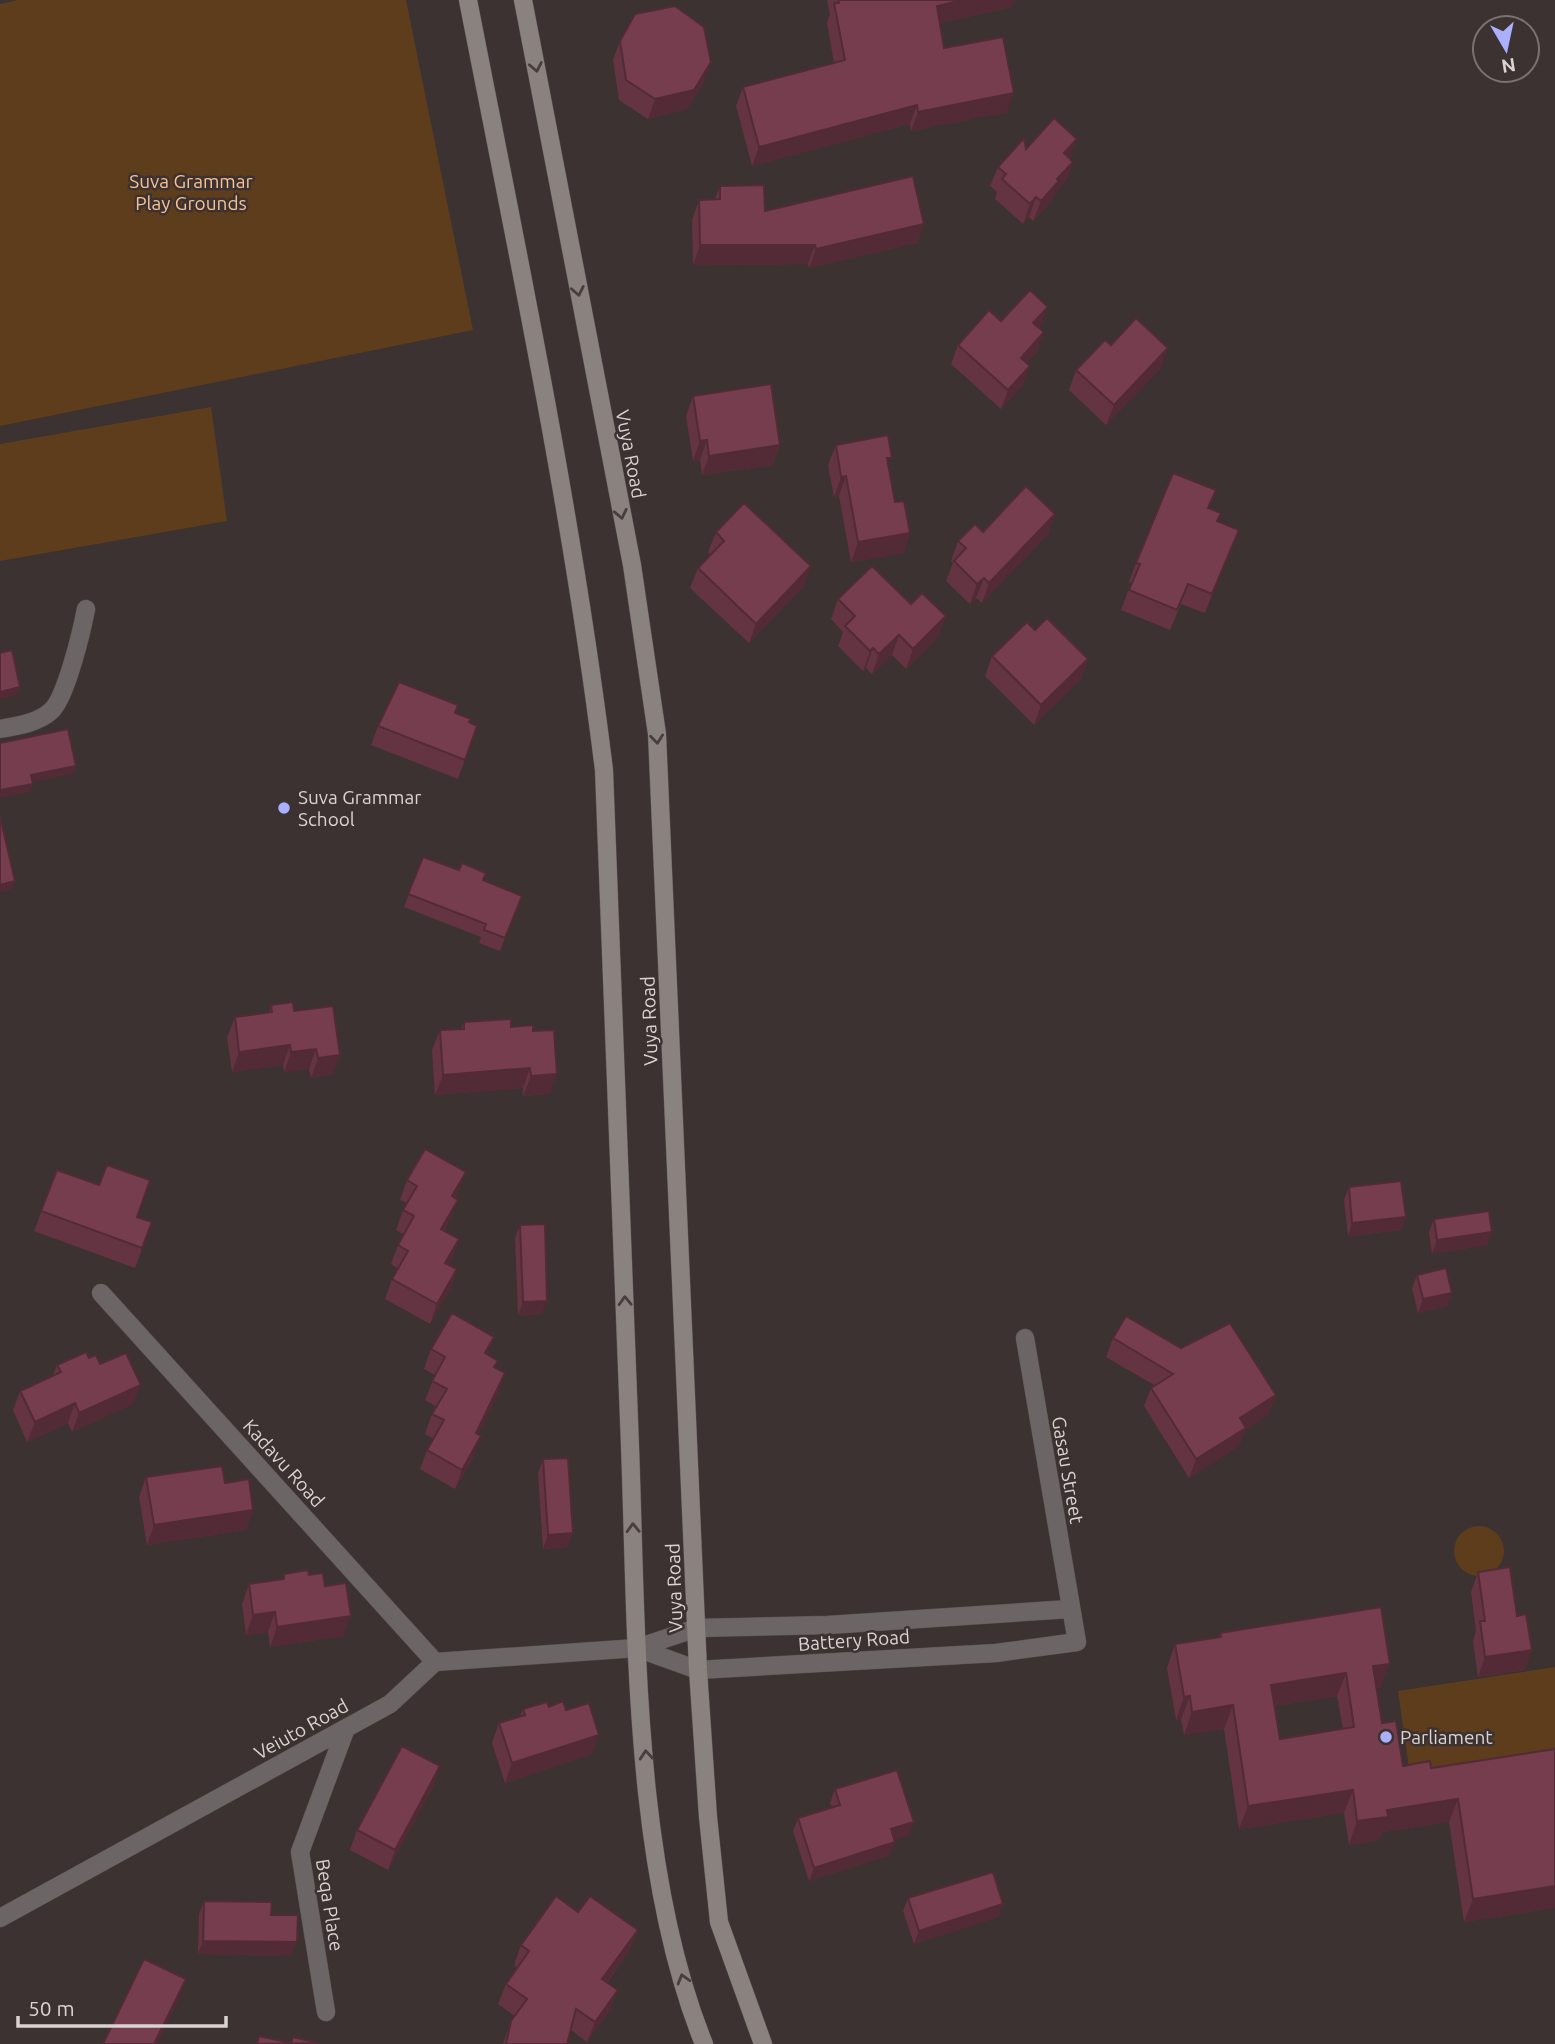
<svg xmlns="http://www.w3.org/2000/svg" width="1555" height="2044" viewBox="0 0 1555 2044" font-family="Ubuntu,sans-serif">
  <rect width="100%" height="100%" fill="#3b3231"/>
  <path fill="#5e3d1d" d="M18,0H406L473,330L0,426V4Z
    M211,407L227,521L0,561V444Z
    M1454 1551a25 25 0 1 1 50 0a25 25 0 1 1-50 0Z
    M1555,1667V1761L1411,1782L1398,1691Z"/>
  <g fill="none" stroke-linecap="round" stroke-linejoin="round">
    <defs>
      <path id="minor" d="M0,729C17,726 38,723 51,711C66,698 82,630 86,609
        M101,1293L435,1662
        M637,1648L698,1670L996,1653L1077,1642L1025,1338
        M0,1918L390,1704L435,1662L637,1648L697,1628L828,1625L1070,1609
        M326,2012L300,1852L346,1728"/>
      <path id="secondary" d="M468,0C518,256 572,511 604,770C613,996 622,1221 630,1446C637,1634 633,1869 704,2044
        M523,0L632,565L657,734L698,1670L708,1817L719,1922L763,2044"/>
    </defs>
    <use href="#minor" stroke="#574f4e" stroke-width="19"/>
    <use href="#secondary" stroke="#574f4e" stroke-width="19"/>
    <use href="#minor" stroke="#6b6665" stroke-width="18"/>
    <use href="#secondary" stroke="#89827f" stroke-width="18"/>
  </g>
  <path fill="#653443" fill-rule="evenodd" d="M827,0H1015L1012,7L940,23L944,48L1007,112L911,131L910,124L752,166L736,106L743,87L834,63L827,23L830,14Z
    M620,41L704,82L687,109L648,119L619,100L613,60Z
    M1026,149L1069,159L1073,162L1066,181L1054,194L1052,201L1033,221L1029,217L1023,224L995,199L997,192L990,186L998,167Z
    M720,186L765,211L924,224L917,243L809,268L808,264L693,265L692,220L699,200L715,199Z
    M1001,321L1041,326L1039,328L1044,332L1037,352L1027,363L1023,385L1001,409L951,364L958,345Z
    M1111,345L1161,368L1106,425L1069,390L1076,370Z
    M693,396L780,445L773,465L702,475L700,460L693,461L686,416Z
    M836,445L888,467L895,502L910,533L903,553L851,562L839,496L834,497L828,465Z
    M1216,490L1209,508L1218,521L1231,550L1205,613L1181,604L1170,630L1121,610L1131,583L1129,582L1136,563Z
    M1055,514L1048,534L982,603L976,598L970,604L946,581L953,563L951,561L958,541L983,532Z
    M716,532L804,586L749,643L690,588L698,568L711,555L708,552Z
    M838,599L939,636L906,669L892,655L872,674L866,668L863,671L838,646L843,632L831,619Z
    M1035,630L1088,659L1081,679L1034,725L985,676L992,656Z
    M455,713L477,726L458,779L371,745L378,726Z
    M423,857L522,896L500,951L479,943L481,937L404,907Z
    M271,1005L294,1011L340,1055L333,1074L311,1078L309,1069L284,1072L283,1065L232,1072L227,1037L235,1017L269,1012Z
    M464,1022L511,1027L533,1031L550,1094L523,1096V1088L435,1095L432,1050L440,1030L461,1029Z
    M57,1170L137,1217L152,1222L135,1268L34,1231Z
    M407,1180L458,1192L455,1198L450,1219L444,1230L459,1239L452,1259L448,1264L457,1269L450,1289L430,1324L385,1299L392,1279L398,1269L391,1264L398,1245L404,1235L396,1230L403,1210L407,1203L400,1200Z
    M1349,1187L1406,1217L1401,1230L1348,1236L1344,1200Z
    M1434,1219L1492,1232L1487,1245L1432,1254L1429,1232Z
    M520,1225L542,1314L518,1315L515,1238Z
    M1417,1275L1452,1293L1447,1306L1418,1313L1412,1288Z
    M494,1337L487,1355L496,1368L505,1373L498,1393L478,1434L474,1456L455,1489L420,1469L427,1450L434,1439L425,1434L432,1414L437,1407L425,1400L435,1375L424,1369L431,1349Z
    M1113,1338L1269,1414L1246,1429L1239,1446L1189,1478L1144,1406L1151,1388L1154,1385L1106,1357Z
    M89,1358L100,1364L133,1404L72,1432L68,1423L27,1442L13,1410L20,1391L53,1375L57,1365Z
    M543,1459L568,1547L543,1549L538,1473Z
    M146,1477L225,1483L253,1510L246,1530L147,1545L139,1497Z
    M1478,1572L1517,1616L1525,1670L1478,1677L1473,1641L1476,1631L1471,1592Z
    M284,1574L309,1575L325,1586L344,1636L270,1647L268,1632L246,1635L242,1604L249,1584L282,1579Z
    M1381,1607V1687L1377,1688L1382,1723L1403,1766L1431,1768L1555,1749V1908L1464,1922L1449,1822L1382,1832L1379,1840L1349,1845L1344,1813L1239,1829L1224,1729L1184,1735L1181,1719L1176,1720L1167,1668L1175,1644L1219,1638L1220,1633ZM1337,1696L1343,1729L1280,1739L1274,1706Z
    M549,1707L599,1735L592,1754L505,1783L492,1743L499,1723L520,1716L523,1709Z
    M440,1766L433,1786L388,1870L350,1850L357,1830Z
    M835,1789L909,1835L894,1840L890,1855L809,1881L793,1831L798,1818L832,1807L830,1803Z
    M908,1898L1003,1904L998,1917L914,1944L903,1911Z
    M204,1901L271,1915L292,1955L198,1954L199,1914Z
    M578,1912L638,1930L630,1949L607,1983L610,2010L587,2042L571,2030L567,2044H503L511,2021L515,2016L498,2004L506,1984L517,1967L514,1965L521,1945Z"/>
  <path fill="#522b37" d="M963,0H1015L1012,7L930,25L937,6Z
    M711,62L704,82L687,109L648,119L655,99Z
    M1014,93L1007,112L911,131L918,112Z
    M917,105L910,124L752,166L759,147Z
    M1077,139L1070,158L1064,153Z
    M1073,162L1066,181L1054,194L1052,201L1033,221L1041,201L1057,179Z
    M1036,197L1029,217L1023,224L1030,204Z
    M924,224L917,243L809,268L816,249Z
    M700,245H815L808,264L693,265Z
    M1048,307L1041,326L1026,343L1033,323Z
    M1044,332L1037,352L1014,377L1021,358Z
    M1168,348L1161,368L1106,425L1114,405Z
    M1030,366L1023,385L1001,409L1008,390Z
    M707,440L700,460L693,461L700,441Z
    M780,445L773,465L702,475L709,456Z
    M846,476L839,496L834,497L841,477Z
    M1055,514L1048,534L982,603L989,583Z
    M1239,530L1231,550L1205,613L1212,594Z
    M910,533L903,553L851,562L858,542Z
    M811,566L804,586L749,643L756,624Z
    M984,578L976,598L970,604L977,584Z
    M946,616L939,636L906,669L913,649Z
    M899,635L892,655L872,674L879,654Z
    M873,648L866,668L863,671L870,651Z
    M1088,659L1081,679L1034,725L1041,705Z
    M20,687L17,695L0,699V692Z
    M76,766L73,774L28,783L31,775Z
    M33,784L30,792L0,798V790Z
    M15,881L12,889L0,892V885Z
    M290,1045L283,1065L232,1072L239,1052Z
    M316,1049L309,1069L284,1072L291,1052Z
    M340,1055L333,1074L311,1078L318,1058Z
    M530,1068L523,1088L435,1095L443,1075Z
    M557,1074L550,1094L523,1096L531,1076Z
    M466,1172L458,1192L444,1216L452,1196Z
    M458,1200L450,1219L433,1248L441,1229Z
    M1406,1217L1401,1230L1348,1236L1352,1223Z
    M1492,1232L1487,1245L1432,1254L1437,1240Z
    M459,1239L452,1259L438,1282L445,1263Z
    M457,1269L450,1289L430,1324L437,1304Z
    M1452,1293L1447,1306L1418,1313L1423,1299Z
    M547,1301L542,1314L518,1315L523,1302Z
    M494,1337L487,1356L485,1353Z
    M505,1373L498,1393L469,1453L476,1433Z
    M141,1385L133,1404L72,1432L79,1413Z
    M1276,1395L1269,1414L1246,1429L1239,1446L1189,1478L1196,1459L1240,1418Z
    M75,1403L68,1423L27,1442L35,1422Z
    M481,1436L474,1456L455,1489L462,1470Z
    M253,1510L246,1530L147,1545L154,1525Z
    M573,1533L568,1547L543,1549L548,1535Z
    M275,1612L268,1632L246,1635L253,1615Z
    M351,1616L344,1636L270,1647L277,1627Z
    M1532,1650L1525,1670L1478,1677L1485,1657Z
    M1390,1664L1381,1687L1365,1690L1373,1666Z
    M1346,1673L1337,1696L1263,1708L1271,1685Z
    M1190,1696L1181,1719L1176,1720L1184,1697Z
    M1233,1705L1224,1729L1184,1735L1192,1712Z
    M599,1735L592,1754L505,1783L512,1763Z
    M440,1766L433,1786L388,1870L395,1850Z
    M1353,1790L1344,1813L1239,1829L1248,1806Z
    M1458,1799L1449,1822L1382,1832L1379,1840L1349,1845L1357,1821L1387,1810Z
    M914,1822L909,1835L886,1843L891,1829Z
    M895,1842L890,1855L809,1881L814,1868Z
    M1555,1886V1908L1464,1922L1473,1899Z
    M1003,1904L998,1917L914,1944L919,1931Z
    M638,1930L630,1949L595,1999L602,1979Z
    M203,1941L297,1942L292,1955L198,1954Z
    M186,1979L179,1999L157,2044H154Z
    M618,1990L610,2010L587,2042L595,2022Z"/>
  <path fill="#753d4e" stroke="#522b37" stroke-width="2" fill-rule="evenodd" d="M838,0H963L937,6L944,48L1003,37L1014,93L918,112L917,105L759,147L743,87L845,60L834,3H839Z
    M675,6L704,27L711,62L694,90L655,99L626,80L620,41L635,14Z
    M1054,118L1077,139L1064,153L1073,162L1057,179L1059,181L1041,201L1036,197L1030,204L1002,179L1006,174L998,167L1024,138L1026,149Z
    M913,176L924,224L816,249L815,245H700L699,200L720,199V186L764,185L765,211Z
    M1030,290L1048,307L1033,323L1044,332L1021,358L1030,366L1008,390L958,345L989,310L1001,321Z
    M1136,318L1168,348L1114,405L1076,370L1105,340L1111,345Z
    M771,384L780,445L709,456L707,440L700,441L693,396Z
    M888,435L892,458H887L895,502L904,501L910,533L858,542L846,476L841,477L836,445Z
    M1173,473L1216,490L1208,508L1221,513L1217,521L1239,530L1212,594L1188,584L1177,610L1129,590L1140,564L1136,563Z
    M1026,486L1055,514L989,583L984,578L977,584L954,561L966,548L958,541L975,524L983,532Z
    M744,503L811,566L756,624L698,568L724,541L716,532Z
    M872,566L911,604L922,593L946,616L913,649L899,635L879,654L873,648L870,651L845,626L855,616L838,599Z
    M1047,618L1088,659L1041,705L992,656L1027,622L1035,630Z
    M12,650L20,687L0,692V653Z
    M399,682L458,705L455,713L471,719L469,722L477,726L465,760L378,726Z
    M68,729L76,766L31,775L33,784L0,790V743Z
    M0,816L15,881L0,885Z
    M423,857L459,870L462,863L486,873L483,880L522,896L505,938L484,930L486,924L408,894Z
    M293,1002L294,1011L333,1006L340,1055L318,1058L316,1049L291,1052L290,1045L239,1052L235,1017L272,1012L271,1005Z
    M511,1019V1027L533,1025V1031L554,1030L557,1074L531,1076L530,1068L443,1075L440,1030L464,1029V1022Z
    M425,1149L466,1172L452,1196L458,1200L441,1229L459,1239L445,1263L457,1269L437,1304L392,1279L408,1251L398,1245L414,1216L403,1210L417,1186L407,1180Z
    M107,1165L150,1180L137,1217L152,1222L142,1248L41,1211L57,1170L99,1185Z
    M1401,1181L1406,1217L1352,1223L1349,1187Z
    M1489,1211L1492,1232L1437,1240L1434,1219Z
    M545,1224L547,1301L523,1302L520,1225Z
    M1446,1268L1452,1293L1423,1299L1417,1275Z
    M452,1313L494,1337L485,1353L498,1361L494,1367L505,1373L476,1433L481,1436L462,1470L427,1450L444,1420L432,1414L447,1389L432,1381L445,1357L431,1349Z
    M1126,1316L1181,1348L1230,1323L1276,1395L1240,1418L1246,1428L1196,1459L1151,1388L1173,1374L1113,1338Z
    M86,1352L89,1358L96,1355L100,1364L126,1353L141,1385L79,1413L75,1403L35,1422L20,1391L61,1372L57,1365Z
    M568,1458L573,1533L548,1535L543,1459Z
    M222,1466L225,1483L249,1479L253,1510L154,1525L146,1477Z
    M1510,1567L1517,1616L1526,1614L1532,1650L1485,1657L1480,1621H1485L1478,1572Z
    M308,1570L309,1575L323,1573L325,1586L346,1583L351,1616L277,1627L275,1612L253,1615L249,1584L284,1579V1574Z
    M1381,1607L1390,1664L1373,1666L1382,1723L1396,1721L1403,1766L1430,1761L1431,1768L1555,1749V1886L1473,1899L1458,1799L1387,1810L1388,1817L1357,1821L1353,1790L1248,1806L1233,1705L1192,1712L1190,1696L1184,1697L1175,1644L1221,1637L1220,1633ZM1346,1673L1354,1727L1280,1739L1271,1685Z
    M563,1701L566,1710L589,1703L599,1735L512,1763L499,1723L525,1715L523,1709L547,1702L549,1707Z
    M402,1746L440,1766L395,1850L357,1830Z
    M897,1770L914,1822L891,1829L895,1842L814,1868L798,1818L840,1805L835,1789Z
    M993,1872L1003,1904L919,1931L908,1898Z
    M556,1896L578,1912L590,1896L638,1930L602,1979L618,1990L595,2022L576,2009L567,2044H506L511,2021L527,1999L506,1984L529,1951L521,1945Z
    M204,1901L272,1902L271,1915H298L297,1942L203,1941Z
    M144,1959L186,1979L154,2044H103Z
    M259,2036L291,2043L293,2037L318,2043L257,2044Z"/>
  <defs><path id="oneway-chevron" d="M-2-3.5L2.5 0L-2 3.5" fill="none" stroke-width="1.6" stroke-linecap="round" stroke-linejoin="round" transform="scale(1.75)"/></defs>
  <g stroke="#473e3d">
    <use href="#oneway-chevron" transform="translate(536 67) rotate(79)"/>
    <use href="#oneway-chevron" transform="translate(578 291) rotate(79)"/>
    <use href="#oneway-chevron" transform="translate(621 514) rotate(78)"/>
    <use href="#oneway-chevron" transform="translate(657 739) rotate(84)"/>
    <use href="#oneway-chevron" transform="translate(625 1301) rotate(-92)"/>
    <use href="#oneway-chevron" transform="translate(633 1528) rotate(-92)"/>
    <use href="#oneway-chevron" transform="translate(646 1755) rotate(-95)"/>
    <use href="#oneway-chevron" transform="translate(683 1979) rotate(-106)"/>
  </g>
  <g fill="#acaffb" stroke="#3b3231" stroke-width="2.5">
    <circle cx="284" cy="808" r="7"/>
    <circle cx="1386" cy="1737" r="7"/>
  </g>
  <g text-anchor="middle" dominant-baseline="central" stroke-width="5" stroke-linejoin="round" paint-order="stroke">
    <g font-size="19" fill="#f8c191" stroke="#3b3231">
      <text x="191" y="181">Suva Grammar<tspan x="191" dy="22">Play Grounds</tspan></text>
    </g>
    <g font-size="19" fill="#d9d3d2" stroke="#3b3231">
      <text transform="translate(631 454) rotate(79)">Vuya Road</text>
      <text transform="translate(649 1021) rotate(-92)">Vuya Road</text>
      <text transform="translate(284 1463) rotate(48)">Kadavu Road</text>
      <text transform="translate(1068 1470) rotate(80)">Gasau Street</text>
      <text transform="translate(674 1588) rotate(-92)">Vuya Road</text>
      <text transform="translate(854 1640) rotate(-4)">Battery Road</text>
      <text transform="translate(301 1729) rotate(-29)">Veiuto Road</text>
      <text transform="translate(330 1905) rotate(81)">Beqa Place</text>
    </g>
    <g font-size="19" fill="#d9d3d2" stroke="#3b3231" text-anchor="start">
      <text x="298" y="797">Suva Grammar<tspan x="298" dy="22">School</tspan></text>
      <text x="1400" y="1737">Parliament</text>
    </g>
  </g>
  <g transform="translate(1506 49) rotate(171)"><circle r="33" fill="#3b3231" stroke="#7a7271" stroke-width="2"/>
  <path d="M0-5L12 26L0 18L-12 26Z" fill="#acaffb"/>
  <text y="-10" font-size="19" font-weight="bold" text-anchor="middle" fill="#d9d3d2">N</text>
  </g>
  <path d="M18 2016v10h208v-10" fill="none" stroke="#d9d3d2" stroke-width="3.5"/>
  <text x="28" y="2016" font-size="21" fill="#d9d3d2" stroke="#3b3231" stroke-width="5" paint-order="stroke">50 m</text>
</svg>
